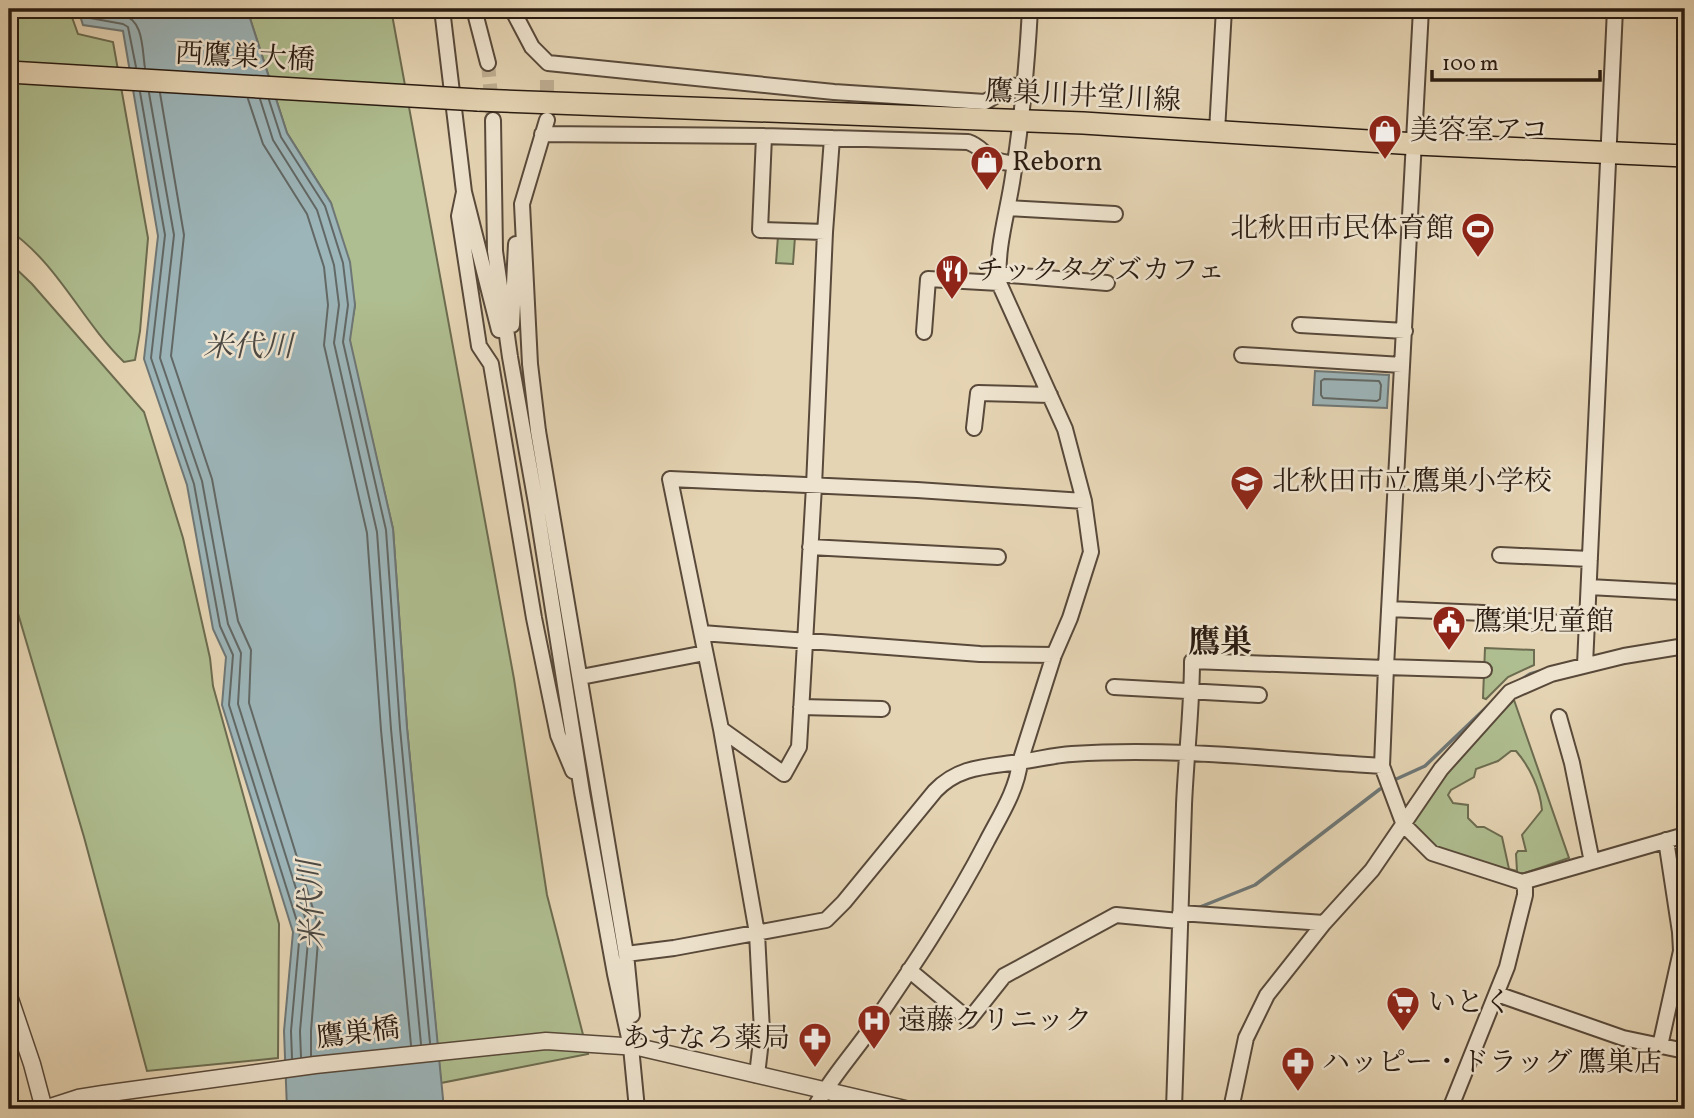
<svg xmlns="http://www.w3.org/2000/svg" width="1694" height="1118" viewBox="0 0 1694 1118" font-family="Vollkorn,'Noto Serif JP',serif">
  <rect width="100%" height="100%" fill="#e5d4b3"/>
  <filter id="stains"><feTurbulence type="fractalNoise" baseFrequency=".00286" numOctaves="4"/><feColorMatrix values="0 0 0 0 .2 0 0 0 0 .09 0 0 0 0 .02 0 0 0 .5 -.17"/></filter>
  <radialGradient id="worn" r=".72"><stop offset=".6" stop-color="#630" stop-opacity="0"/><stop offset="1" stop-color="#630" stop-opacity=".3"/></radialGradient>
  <path fill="#afbe90" stroke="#6c6c50" stroke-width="2" fill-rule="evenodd" d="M9,9H69L78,34L113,42L148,238L140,331L135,360L124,362C81,320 59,265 9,230Z
    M247,9H391L514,679L547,895L588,1054L441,1083L407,728L393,529L349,340L355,305L331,203L287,133Z
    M778,236L795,237L793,264L776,263Z
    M9,262L32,284L144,412L183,538L210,658L213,686L279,924L278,1058L147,1071L84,837L9,583Z
    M1485,648L1534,650V665L1508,677L1486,699L1483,698Z
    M1514,700L1569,858L1519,875L1439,851L1417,832L1411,822L1444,771ZM1511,751H1516C1530,767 1540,789 1542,810L1522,835L1526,851H1518L1516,854L1517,871L1509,869L1502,837L1484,827H1477L1468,818V805L1453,803L1448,795L1451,790L1474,777L1476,769L1498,761Z"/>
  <path fill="#9cb5b9" stroke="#6e7776" stroke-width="2" d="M78,9H247L287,133L331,203L350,262L355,305L350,340L393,529L407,728L444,1109H287L284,1031L293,932L222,705L226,657L213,629L187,485L144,359L158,236L123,31L83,25Z
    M1315,371L1389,375L1387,408L1313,405Z"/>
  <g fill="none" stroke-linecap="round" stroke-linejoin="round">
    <path stroke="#626865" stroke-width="2" d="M85,9L90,18L123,24L128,27L136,67
      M95,9C103,13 113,13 122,15C144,19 142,50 145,68
      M140,92L165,235L151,358L194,484L220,626L233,655L229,705L300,931L291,1031L292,1058
      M149,93L174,235L160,358L202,481L228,624L241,653L238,704L309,930L300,1031L301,1057
      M160,93L184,235L171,356L212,479L238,621L251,650L249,703L319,928L311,1031V1056
      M248,99L263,144L307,214L324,267L328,305L324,345L367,533L381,730L411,1045
      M260,99L273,140L317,210L334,265L339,305L334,343L377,532L391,729L421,1044
      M269,100L281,137L325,206L343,263L348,305L343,342L386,530L400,728L430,1043
      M1324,379L1379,381L1381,385L1380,399L1377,401L1323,398L1321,395V381Z"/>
    <path stroke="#6e7776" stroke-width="3.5" d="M1519,681L1530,674L1544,670
      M1392,781L1425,766L1491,703
      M1195,909L1255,885L1380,789"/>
    <path stroke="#bfaf93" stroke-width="14" stroke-dasharray="14 7" stroke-linecap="butt" d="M488,63L493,120
      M547,80V112"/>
    <defs>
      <path id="minor" d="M442,9L464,192L499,330
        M474,9L488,63
        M512,9L532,47L548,63L834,92L985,102L1012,86L1026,85
        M1421,9L1386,667L1382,766L1404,825L1432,853L1522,882L1685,835
        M493,120L495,251L510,357L536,503L582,792L615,974L631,1047L637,1109
        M547,120L522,204L530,364L538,431L626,954L632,1015
        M1217,131L1224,9
        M542,134L764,136L968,142C977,145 980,149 987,155C995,162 1005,162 1015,164
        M764,136L760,230L825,232
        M464,192L459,216L479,346L491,364L534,618L558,735L573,771
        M1008,208L1115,214
        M998,274L1107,283
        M512,325L516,244
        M1300,325L1405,331
        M924,332L928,279L999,283
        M1242,355L1402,365
        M974,428L978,393L1050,395
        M810,547L998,557
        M1500,555L1590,559
        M1589,587L1681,592
        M1389,609L1484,613
        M1506,620L1587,624
        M702,633L980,654L1054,655
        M1585,665L1615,9
        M1386,667L1484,670
        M581,677L705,653
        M1114,687L1259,695
        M801,707L882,709
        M1559,717L1572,763L1592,862
        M721,729L784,774L799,747L814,486L825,232L832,138
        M1180,913L1324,923
        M626,954L674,948L826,920L844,902L935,791C959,766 986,767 1019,762C1036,760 1054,755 1072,754C1175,747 1280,760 1382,766
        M909,970L969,1020L1004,976L1116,915L1179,921
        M1497,994L1623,1038L1685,1051
        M1660,1046L1681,951L1680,932L1666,840
        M757,1075L762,1032L757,933L721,729L670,479L917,490L1084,501
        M814,1109C828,1082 848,1060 866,1035C909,972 952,909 987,841C1000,816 1017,790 1020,762L1054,655L1070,618L1091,552L1084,501L1065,429L999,283C996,247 1008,212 1013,176C1022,120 1027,66 1030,9
        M1174,1109C1177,1008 1180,907 1184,805C1186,757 1192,709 1192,661L1386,668
        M1231,1109L1246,1038L1267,995L1324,923L1372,870L1441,769L1510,692L1551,674L1624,656L1685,646
        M1450,1109L1507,967L1525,895V888L1522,882"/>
      <path id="tertiary" d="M9,996L32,1064L44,1109L78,1098L103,1094L315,1065L546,1041L638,1047L905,1109"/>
      <path id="primary" d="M478,100L1083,123L1416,144L1685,156"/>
    </defs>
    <use href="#minor" stroke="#58493a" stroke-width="18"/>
    <use href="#tertiary" stroke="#58493a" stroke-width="19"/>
    <use href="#primary" stroke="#291b11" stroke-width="24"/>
    <use href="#minor" stroke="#eee3ce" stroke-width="14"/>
    <use href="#tertiary" stroke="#eee3ce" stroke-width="16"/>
    <use href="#primary" stroke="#e5d4b3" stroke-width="21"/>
    <defs>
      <path id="primary-bridge" d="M9,72L478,100"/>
    </defs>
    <use href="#primary-bridge" stroke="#291b11" stroke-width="24" stroke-linecap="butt"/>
    <use href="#primary-bridge" stroke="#e5d4b3" stroke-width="21"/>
  </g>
  <defs>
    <symbol id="shop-pin" viewBox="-11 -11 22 30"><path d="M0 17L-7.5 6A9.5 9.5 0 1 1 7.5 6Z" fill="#8f2418" stroke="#eee3ce"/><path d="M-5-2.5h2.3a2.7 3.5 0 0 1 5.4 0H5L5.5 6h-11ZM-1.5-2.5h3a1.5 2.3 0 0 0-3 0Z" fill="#fff"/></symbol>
    <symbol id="stadium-pin" viewBox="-11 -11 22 30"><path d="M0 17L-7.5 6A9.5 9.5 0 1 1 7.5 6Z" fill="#8f2418" stroke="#eee3ce"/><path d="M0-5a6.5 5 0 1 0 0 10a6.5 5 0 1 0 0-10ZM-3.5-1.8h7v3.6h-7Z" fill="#fff"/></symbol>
    <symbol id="restaurant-pin" viewBox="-11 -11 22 30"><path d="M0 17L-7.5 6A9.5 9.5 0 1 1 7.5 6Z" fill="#8f2418" stroke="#eee3ce"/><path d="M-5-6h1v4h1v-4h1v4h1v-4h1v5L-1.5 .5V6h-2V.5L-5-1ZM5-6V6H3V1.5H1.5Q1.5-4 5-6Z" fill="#fff"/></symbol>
    <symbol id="school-pin" viewBox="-11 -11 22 30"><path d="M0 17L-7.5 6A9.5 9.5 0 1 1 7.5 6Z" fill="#8f2418" stroke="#eee3ce"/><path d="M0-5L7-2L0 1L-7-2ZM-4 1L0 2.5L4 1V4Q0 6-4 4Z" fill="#fff"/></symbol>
    <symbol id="civic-pin" viewBox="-11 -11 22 30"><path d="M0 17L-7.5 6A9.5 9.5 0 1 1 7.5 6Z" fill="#8f2418" stroke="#eee3ce"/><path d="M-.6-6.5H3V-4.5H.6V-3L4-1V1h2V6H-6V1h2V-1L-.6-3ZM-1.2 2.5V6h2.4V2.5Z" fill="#fff"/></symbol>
    <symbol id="supermarket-pin" viewBox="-11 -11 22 30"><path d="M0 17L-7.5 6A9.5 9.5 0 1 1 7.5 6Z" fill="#8f2418" stroke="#eee3ce"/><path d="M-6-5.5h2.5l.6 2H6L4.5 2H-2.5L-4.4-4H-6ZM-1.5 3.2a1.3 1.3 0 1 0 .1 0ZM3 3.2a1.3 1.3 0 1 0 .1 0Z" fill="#fff"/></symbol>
    <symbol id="hospital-pin" viewBox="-11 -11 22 30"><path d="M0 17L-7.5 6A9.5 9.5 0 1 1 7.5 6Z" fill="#8f2418" stroke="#eee3ce"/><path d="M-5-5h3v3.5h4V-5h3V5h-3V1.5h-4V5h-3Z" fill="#fff"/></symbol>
    <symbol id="pharmacy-pin" viewBox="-11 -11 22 30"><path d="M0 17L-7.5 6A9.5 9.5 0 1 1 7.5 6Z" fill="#8f2418" stroke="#eee3ce"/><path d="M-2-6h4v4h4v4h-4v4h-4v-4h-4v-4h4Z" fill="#fff"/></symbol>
  </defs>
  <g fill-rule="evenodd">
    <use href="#shop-pin" x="1366" y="112" width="38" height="52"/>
    <use href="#shop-pin" x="968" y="143" width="38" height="52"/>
    <use href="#stadium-pin" x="1459" y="210" width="38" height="52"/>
    <use href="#restaurant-pin" x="933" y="252" width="38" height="52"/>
    <use href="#school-pin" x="1228" y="463" width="38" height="52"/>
    <use href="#civic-pin" x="1430" y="603" width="38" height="52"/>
    <use href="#supermarket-pin" x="1384" y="984" width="38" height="52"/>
    <use href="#hospital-pin" x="855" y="1002" width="38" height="52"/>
    <use href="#pharmacy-pin" x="796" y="1020" width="38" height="52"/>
    <use href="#pharmacy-pin" x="1279" y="1044" width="38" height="52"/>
  </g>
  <g text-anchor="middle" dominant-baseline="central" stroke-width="5" stroke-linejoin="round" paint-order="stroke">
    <g font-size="28" fill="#291b11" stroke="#eee3ce">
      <text transform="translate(245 58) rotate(3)">西鷹巣大橋</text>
      <text transform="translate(1083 97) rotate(3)">鷹巣川井堂川線</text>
      <text transform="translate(358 1034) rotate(-7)">鷹巣橋</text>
    </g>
    <g font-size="28" fill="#291b11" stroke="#eee3ce" text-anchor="start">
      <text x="1410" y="131">美容室アコ</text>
      <text x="1012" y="162">Reborn</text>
      <text x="1454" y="229" text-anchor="end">北秋田市民体育館</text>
      <text x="976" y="271">チックタグズカフェ</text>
      <text x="1272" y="482">北秋田市立鷹巣小学校</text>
      <text x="1474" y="622">鷹巣児童館</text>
      <text x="1428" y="1003">いとく</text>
      <text x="898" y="1021">遠藤クリニック</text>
      <text x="790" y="1039" text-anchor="end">あすなろ薬局</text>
      <text x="1322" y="1063">ハッピー・ドラッグ 鷹巣店</text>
    </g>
    <g font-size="30" font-style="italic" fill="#4c4943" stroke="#eee3ce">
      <text x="248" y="348">米代川</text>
      <text transform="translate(313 905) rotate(-93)">米代川</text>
    </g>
    <g font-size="32" font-weight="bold" fill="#291b11" stroke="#eee3ce">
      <text x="1220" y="644">鷹巣</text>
    </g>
  </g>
  <rect width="1694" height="1118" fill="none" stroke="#e5d4b3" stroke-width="35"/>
  <rect x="10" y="10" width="1673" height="1097" fill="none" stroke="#291b11" stroke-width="3.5"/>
  <rect x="18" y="18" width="1659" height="1083" fill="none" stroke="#291b11" stroke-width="2"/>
  <path d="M1432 70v10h168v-10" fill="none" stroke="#291b11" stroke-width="3.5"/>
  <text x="1442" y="70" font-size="21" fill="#291b11" stroke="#eee3ce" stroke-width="5" paint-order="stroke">100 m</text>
  <rect width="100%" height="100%" filter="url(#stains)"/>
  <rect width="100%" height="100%" fill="url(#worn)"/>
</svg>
